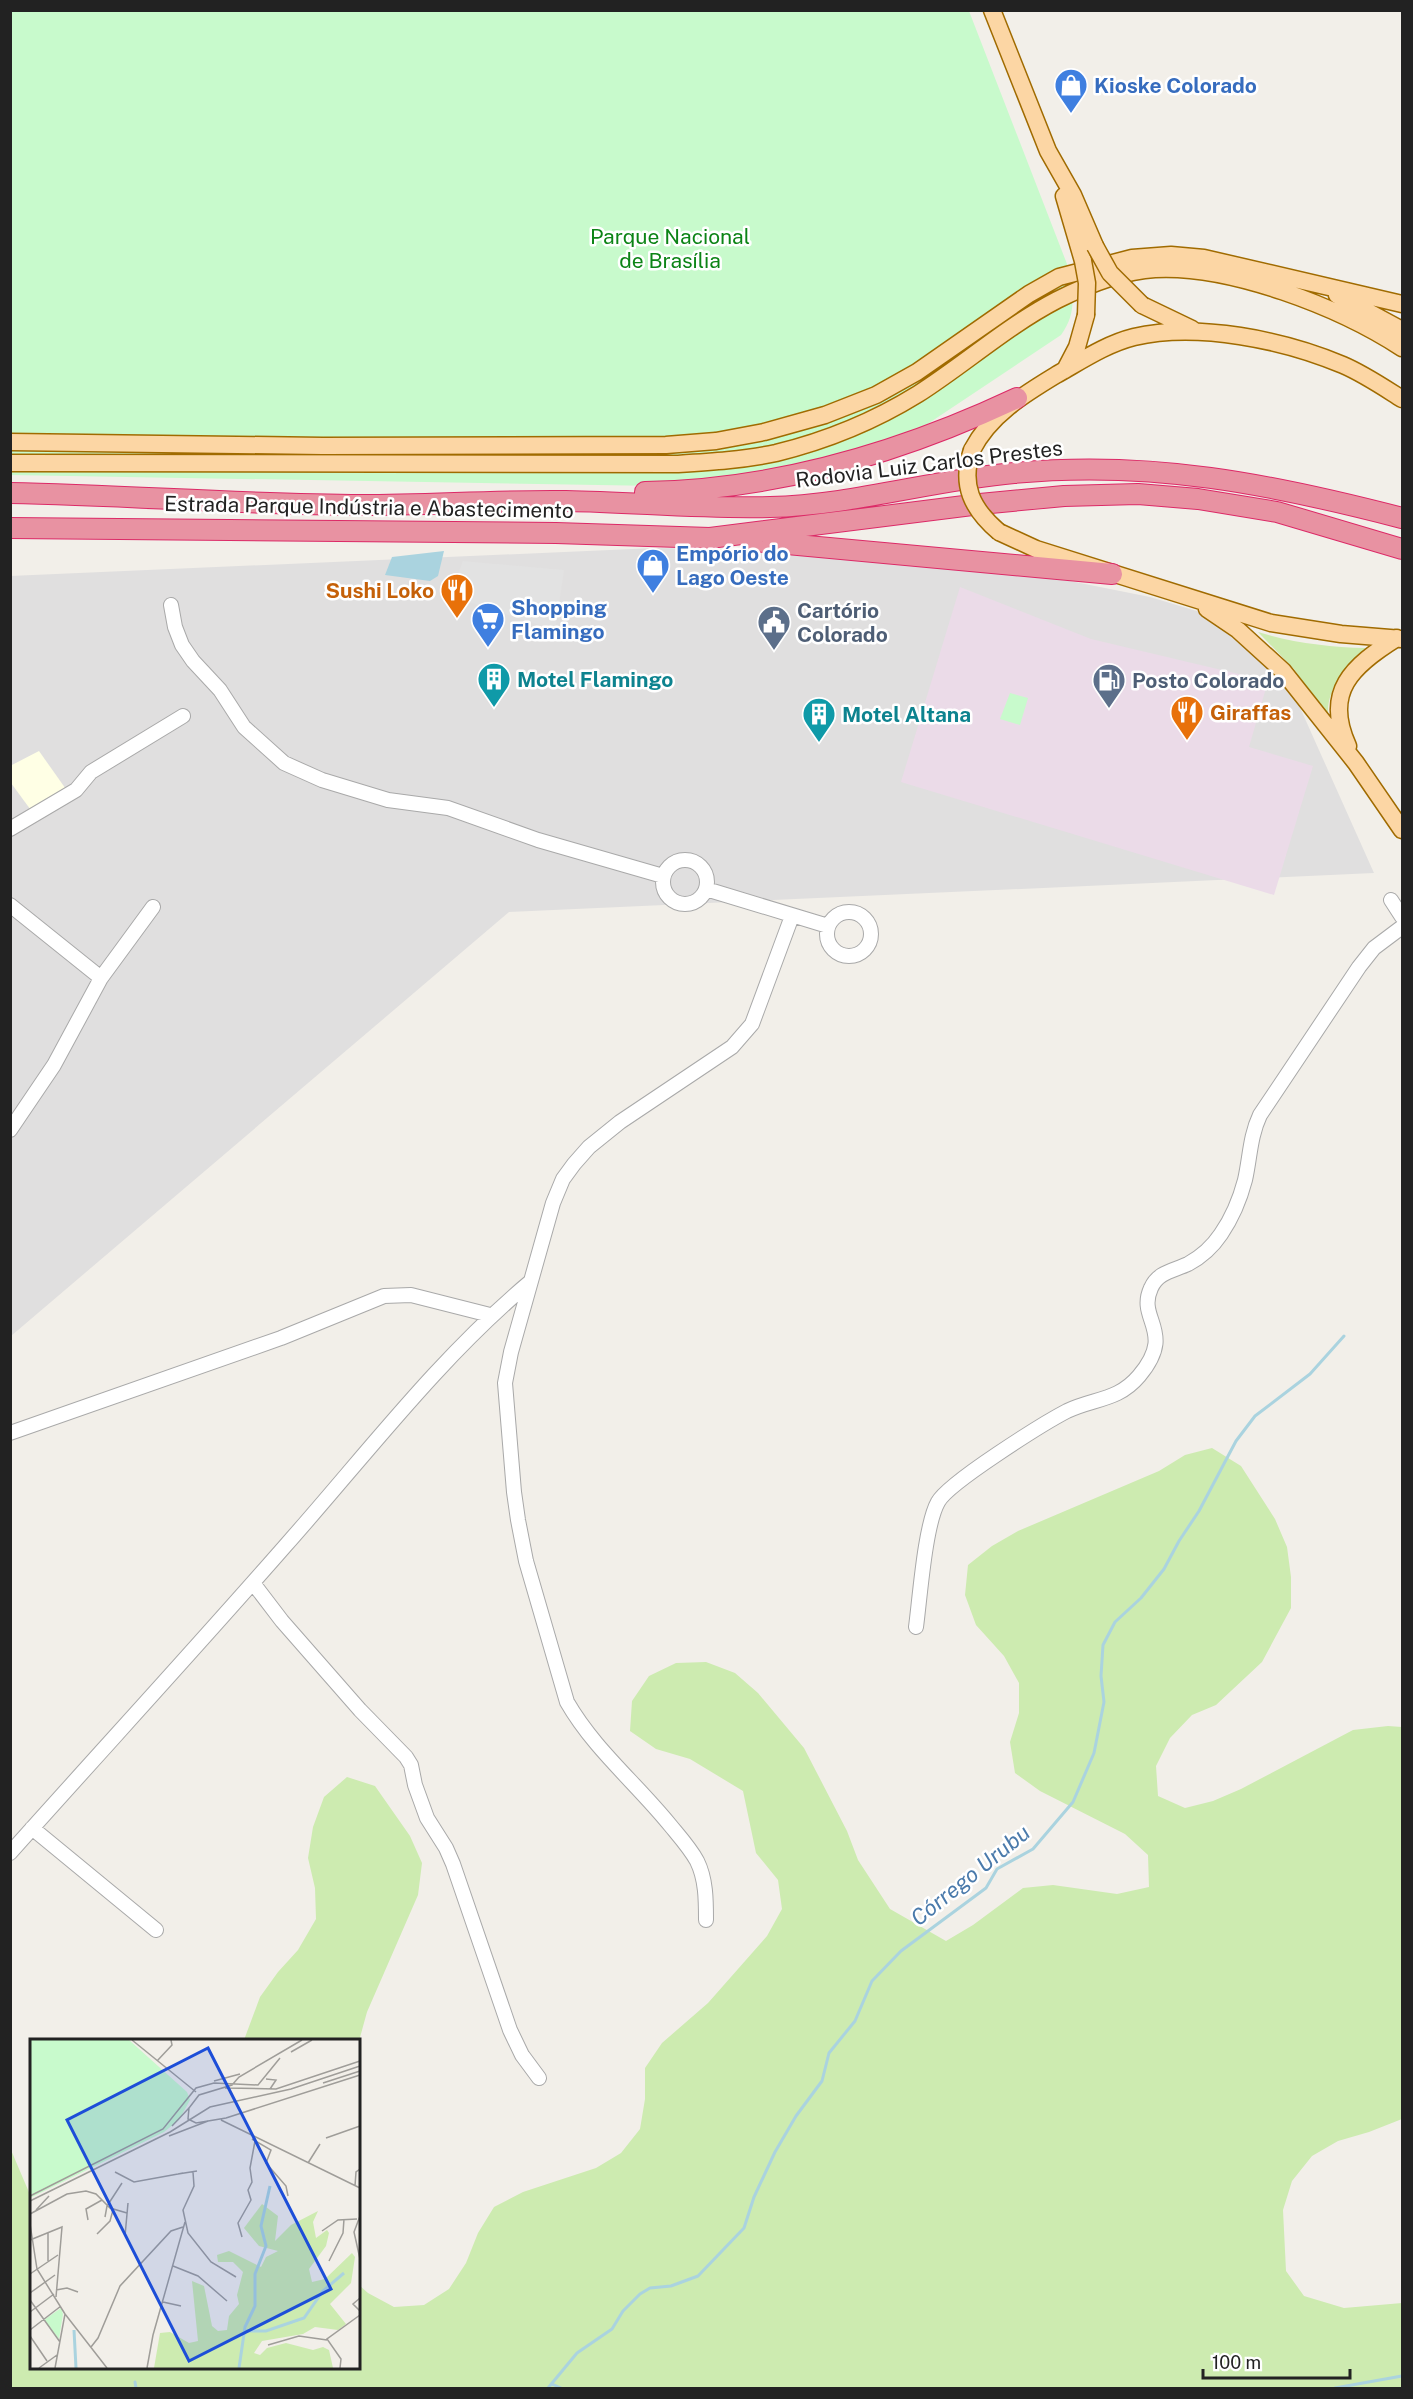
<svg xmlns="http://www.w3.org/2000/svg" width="1413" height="2399" viewBox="0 0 1413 2399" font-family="'Public Sans',sans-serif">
  <rect width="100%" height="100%" fill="#f2efe9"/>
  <path fill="#e0dfdf" d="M655,548L810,551L1070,581L1150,597L1200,612L1289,683L1374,873L509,912L11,1336L10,576Z"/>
  <path fill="#ebdbe8" d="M960,587L1091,639L1268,681L1249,747L1313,766L1274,895L901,782Z"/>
  <path fill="#ffffe5" d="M39,751L68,792L33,813L11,783L10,766Z"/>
  <path fill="#cdebb0" d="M1258,632C1294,643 1329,647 1366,648C1346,664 1323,693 1329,720L1294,669Z
    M1212,1448L1241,1466L1275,1519L1287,1547L1291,1577V1608L1262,1662L1216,1705L1192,1715L1170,1738L1156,1766L1158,1796L1185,1808L1213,1801L1241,1789L1353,1730L1388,1726L1402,1727V2119L1369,2132L1338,2141L1312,2156L1292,2181L1283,2210L1286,2271L1304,2296L1344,2308L1402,2303V2388H11V2150L31,2197L32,2368H358L359,2285L368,2293L394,2307L424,2305L449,2289L466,2263L478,2233L494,2207L523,2192L596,2168L621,2153L640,2129L645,2099V2068L662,2043L708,2003L767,1936L782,1909L778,1880L756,1853L743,1791L690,1759L656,1749L630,1731L632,1701L649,1676L676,1663L706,1662L735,1673L758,1693L804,1748L847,1831L858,1860L890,1909L946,1941L973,1925L1023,1888L1053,1885L1117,1894L1149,1887L1148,1855L1125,1834L1040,1791L1015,1773L1010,1742L1019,1713V1683L1004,1656L976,1625L965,1595L968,1565L992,1546L1018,1531L1159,1471L1185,1455Z
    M347,1777L375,1786L410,1836L422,1863L418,1895L367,2012L359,2041L244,2040L260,1997L278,1972L298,1950L316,1919L315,1888L308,1858L313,1827L324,1797Z"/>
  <path fill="#c8facc" d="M11,11H969L1067,264C1073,290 1078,312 1061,335L890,449L823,478L718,487L11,475Z
    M1010,693L1028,698L1020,725L1000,719Z"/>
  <path fill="#e2e2e2" d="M463,561L564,570L555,630L450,596Z"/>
  <path fill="#aad3df" d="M444,551L438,576L430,581L385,575L392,557Z"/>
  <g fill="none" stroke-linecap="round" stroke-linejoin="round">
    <path stroke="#aad3df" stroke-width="3" d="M135,2382L136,2388
      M552,2384L561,2388
      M548,2388L577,2353L612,2329L623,2311L640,2294L650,2288L671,2286L698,2276L744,2228L754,2197L775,2152L796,2116L822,2081L829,2053L855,2021L872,1981L901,1951L986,1888L997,1869L1033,1849L1073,1802L1094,1753L1104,1702L1101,1676L1103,1645L1115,1622L1141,1598L1164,1569L1179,1541L1199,1511L1236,1441L1255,1416L1310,1374L1344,1336
      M1335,2388L1402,2376"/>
    <defs>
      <path id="minor" d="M171,605L175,627L182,645L193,661L220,690L244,727L284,763L322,780L388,800L448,808L538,840L663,876
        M10,829L76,790L91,772L183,716
        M663 882a22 22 0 1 1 44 0a22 22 0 1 1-44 0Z
        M706,889L828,926
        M1391,900L1402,917
        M10,905L101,978
        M827 934a22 22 0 1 1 44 0a22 22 0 1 1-44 0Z
        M10,1130L54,1065L101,978L153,907
        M10,1433L281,1338L384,1296L411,1295L490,1315
        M253,1583L282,1621L360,1710L406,1757L411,1765L415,1785L427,1818L446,1848L453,1864L510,2030L522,2055L539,2078
        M916,1627C920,1597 925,1525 938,1502C948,1483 1044,1423 1067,1411C1094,1398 1118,1401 1139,1376C1177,1331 1136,1320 1151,1288C1158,1272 1173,1271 1188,1264C1201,1257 1213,1246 1221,1234C1232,1218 1240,1199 1245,1180C1250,1158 1250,1136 1260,1115L1359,967L1374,948L1402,927
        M32,1828L156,1930
        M10,1853C102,1750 195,1649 286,1545C365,1456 438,1359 530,1282
        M706,1920C706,1900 706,1879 697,1861C690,1848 679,1836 670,1825C636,1783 594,1749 567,1702L526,1561L518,1520L514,1492L505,1383L511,1352L553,1203L563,1179L574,1164L589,1147L620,1122L732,1047L752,1024L792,916"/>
      <path id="major" d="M992,10L1048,151L1073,195L1095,246
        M1064,196L1083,261
        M1337,295L1402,330
        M1142,305L1192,329
        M1065,370L1077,347L1086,315
        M10,442L323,446L666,445L716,441L764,432L825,415L876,395L917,372L1029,294L1059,277L1132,258L1171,255L1204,258L1402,304
        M972,450C990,415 1023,395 1056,375C1081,361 1106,344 1134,337C1197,322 1284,340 1343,365C1364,374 1383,387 1402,399
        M10,463L677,464C710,462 744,460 776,453C825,441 876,420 918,394C965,364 1007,326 1057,300C1087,285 1121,271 1155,269C1231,265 1339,307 1402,348
        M999,532L1036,549L1271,623L1341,634L1402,639
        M1207,609L1238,630L1283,671L1356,763L1402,830
        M1348,746C1323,692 1352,666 1397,638"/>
      <path id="highway" d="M645,492C775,490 900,453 1017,398
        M10,493C128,495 245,505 362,505C430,505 498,500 566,501C634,502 702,509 770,507C853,505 932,480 1014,473C1151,460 1271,484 1402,518
        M10,528L556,533L710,538L980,504L1064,496L1138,494L1198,499L1277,512L1402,549
        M754,541L1112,574"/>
    </defs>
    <use href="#minor" stroke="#a9a9a9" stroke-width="16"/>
    <use href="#major" stroke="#a06b00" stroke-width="19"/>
    <use href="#highway" stroke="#dc2a67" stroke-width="22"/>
    <use href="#minor" stroke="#fff" stroke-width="14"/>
    <use href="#major" stroke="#fcd6a4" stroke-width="16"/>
    <use href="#highway" stroke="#e892a2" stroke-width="20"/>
    <defs>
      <path id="major-bridge" d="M1095,246L1110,273L1142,305
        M1083,261L1087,283L1086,315
        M972,450C960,485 972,509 999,532"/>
    </defs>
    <use href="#major-bridge" stroke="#a06b00" stroke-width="19" stroke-linecap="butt"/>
    <use href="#major-bridge" stroke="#fcd6a4" stroke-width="16"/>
  </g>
  <defs>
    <symbol id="shop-pin" viewBox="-11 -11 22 30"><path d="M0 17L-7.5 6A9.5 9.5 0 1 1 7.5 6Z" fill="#3f7fe0" stroke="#fff"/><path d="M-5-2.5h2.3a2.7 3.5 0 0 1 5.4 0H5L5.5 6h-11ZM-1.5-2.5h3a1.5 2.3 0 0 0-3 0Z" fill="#fff"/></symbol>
    <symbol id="restaurant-pin" viewBox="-11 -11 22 30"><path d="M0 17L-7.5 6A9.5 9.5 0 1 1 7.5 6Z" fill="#e8710a" stroke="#fff"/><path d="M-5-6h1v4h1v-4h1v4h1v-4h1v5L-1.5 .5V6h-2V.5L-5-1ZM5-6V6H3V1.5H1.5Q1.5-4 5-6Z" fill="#fff"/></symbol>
    <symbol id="supermarket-pin" viewBox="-11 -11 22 30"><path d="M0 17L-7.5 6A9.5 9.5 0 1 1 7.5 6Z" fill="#3f7fe0" stroke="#fff"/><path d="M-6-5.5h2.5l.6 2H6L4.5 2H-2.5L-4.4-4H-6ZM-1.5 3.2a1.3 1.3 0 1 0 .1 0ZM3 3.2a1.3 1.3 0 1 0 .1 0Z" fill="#fff"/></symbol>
    <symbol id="civic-pin" viewBox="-11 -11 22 30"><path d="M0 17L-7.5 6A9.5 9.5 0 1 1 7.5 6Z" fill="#5c6f8a" stroke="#fff"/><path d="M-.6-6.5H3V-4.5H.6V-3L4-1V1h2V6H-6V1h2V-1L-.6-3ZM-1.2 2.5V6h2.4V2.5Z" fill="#fff"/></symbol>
    <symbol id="building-pin" viewBox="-11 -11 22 30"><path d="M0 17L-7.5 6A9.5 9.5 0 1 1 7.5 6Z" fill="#0f9aa8" stroke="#fff"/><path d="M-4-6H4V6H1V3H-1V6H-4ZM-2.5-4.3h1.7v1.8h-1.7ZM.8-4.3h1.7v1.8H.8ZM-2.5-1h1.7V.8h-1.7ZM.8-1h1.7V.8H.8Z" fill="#fff"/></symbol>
    <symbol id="fuel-pin" viewBox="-11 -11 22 30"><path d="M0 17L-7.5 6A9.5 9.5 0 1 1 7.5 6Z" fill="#5c6f8a" stroke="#fff"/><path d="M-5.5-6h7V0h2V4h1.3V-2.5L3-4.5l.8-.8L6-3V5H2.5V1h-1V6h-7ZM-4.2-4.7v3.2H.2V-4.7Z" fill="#fff"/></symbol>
  </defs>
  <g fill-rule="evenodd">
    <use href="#shop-pin" x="1052" y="66" width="38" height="52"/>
    <use href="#shop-pin" x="634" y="546" width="38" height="52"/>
    <use href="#restaurant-pin" x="438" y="571" width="38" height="52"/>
    <use href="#supermarket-pin" x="469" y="600" width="38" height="52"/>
    <use href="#civic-pin" x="755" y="603" width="38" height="52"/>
    <use href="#building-pin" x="475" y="660" width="38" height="52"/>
    <use href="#fuel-pin" x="1090" y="661" width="38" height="52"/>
    <use href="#restaurant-pin" x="1168" y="693" width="38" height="52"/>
    <use href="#building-pin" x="800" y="695" width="38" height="52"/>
  </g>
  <g text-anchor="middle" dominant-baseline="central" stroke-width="5" stroke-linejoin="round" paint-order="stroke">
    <g font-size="21" font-weight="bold" fill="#366cbe" stroke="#fff" text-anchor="start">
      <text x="1094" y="85">Kioske Colorado</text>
      <text x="676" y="553">Empório do<tspan x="676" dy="24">Lago Oeste</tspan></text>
      <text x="511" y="607">Shopping<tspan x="511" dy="24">Flamingo</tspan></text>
    </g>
    <g font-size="21" fill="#0c8416" stroke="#fff">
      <text x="670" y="236">Parque Nacional<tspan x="670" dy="24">de Brasília</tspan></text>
    </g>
    <g font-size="21" fill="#222" stroke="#fff">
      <text transform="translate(929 464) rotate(-7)">Rodovia Luiz Carlos Prestes</text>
      <text transform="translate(369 507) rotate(1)">Estrada Parque Indústria e Abastecimento</text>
    </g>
    <g font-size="21" font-weight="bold" fill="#c56008" stroke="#fff" text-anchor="end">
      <text x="434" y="590">Sushi Loko</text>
      <text x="1210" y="712" text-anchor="start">Giraffas</text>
    </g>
    <g font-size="21" font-weight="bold" fill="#4e5e75" stroke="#fff" text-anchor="start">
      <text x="797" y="610">Cartório<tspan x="797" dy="24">Colorado</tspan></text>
      <text x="1132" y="680">Posto Colorado</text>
    </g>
    <g font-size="21" font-weight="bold" fill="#0d838f" stroke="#fff" text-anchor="start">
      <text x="517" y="679">Motel Flamingo</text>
      <text x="842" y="714">Motel Altana</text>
    </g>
    <g font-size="22" font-style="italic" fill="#4a7aab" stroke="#fff">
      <text transform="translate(970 1875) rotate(-39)">Córrego Urubu</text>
    </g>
  </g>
  <g transform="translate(30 2039)">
    <rect width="330" height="330" fill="#f2efe9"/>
    <path d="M232,165L248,177L245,202L261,186L288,172L283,183L286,199L297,191L299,194L296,207L279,230L282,243L295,240L322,214L325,218L321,244L300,265L316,285L308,291L285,288L273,295L232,302L224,314L230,316L237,309L256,304L283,311L293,308L299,311L303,329H124L130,294L140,293L159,304L168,302L162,242L174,247L182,287L188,292L197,291L199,277L209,265L207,256L213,233L203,223H188L187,216L199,212L231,228L236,218L248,212L229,207L214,189Z" fill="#cdebb0"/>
    <path d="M0,1H99L157,53L160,61L149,81L134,93L0,159ZM31,269L33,275L29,300L14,281Z" fill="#c8facc"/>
    <path fill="none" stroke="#aad3df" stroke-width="3" d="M44,291L46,329M214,292H236L274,279L293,252L314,234M209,329L215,288L225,267V235L236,207L231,187L240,147"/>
    <path fill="none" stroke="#9f9d99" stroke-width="1.5" d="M102,1L166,53M272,1L209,38L202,46L169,56L159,69L158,80L166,84L196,79L330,36M261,13L282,1M127,22L142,6L141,1M236,40L246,41L240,50M184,42L210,35M293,44L330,32M195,49L246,50L330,22M191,81L330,149M142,87L159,69M139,97L178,82M296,99L330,87M222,100L241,111L236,124L256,147L258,157M278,124L290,105M85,133L104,143L148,135M163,133L164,147L153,171L158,194L181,223L206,238M153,134L148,135L167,132M325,147L326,133L330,130M0,157L133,90L166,49L184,44L228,46L250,19M0,162L140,93L180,68L261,50L330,27M6,171L19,157M0,175L37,155L56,152L66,155L80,169L97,174M330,177L324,193L330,220M75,178L77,167L92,144M58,181L56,170L72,161M0,185L7,230L35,275L25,329M292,192L308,181L327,180M18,193V222M67,195L80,182L83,171M95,197L98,164M212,198L208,184L221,161L218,151L222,143L220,129L225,102M0,201L32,188L26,258M299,222L313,194L314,180M143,227L168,237L197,262M0,235L28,216M26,251L37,249L48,253M0,254L25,236M330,259L323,265L330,272M0,261L30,303M133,263L151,267M0,273L24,255M35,275L77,329M0,291L31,267M0,297L17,322M238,306L269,297L297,301M61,308L68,299L90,247L141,192L153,188M9,329L27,316M117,329L123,296L155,183M310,329L311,320L297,300L330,276"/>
    <path fill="#1d4ed8" fill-opacity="0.15" stroke="#1d4ed8" stroke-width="3" d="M178,9L301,250L159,322L37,81Z"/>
    <rect width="330" height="330" fill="none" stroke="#222" stroke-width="3"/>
  </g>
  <rect width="1413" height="2399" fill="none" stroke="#222222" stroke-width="24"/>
  <path d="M1203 2369v9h147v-9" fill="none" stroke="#222222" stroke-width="3"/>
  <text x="1212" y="2369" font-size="18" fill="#222222" stroke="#ffffff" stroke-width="4.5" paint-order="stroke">100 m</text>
</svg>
